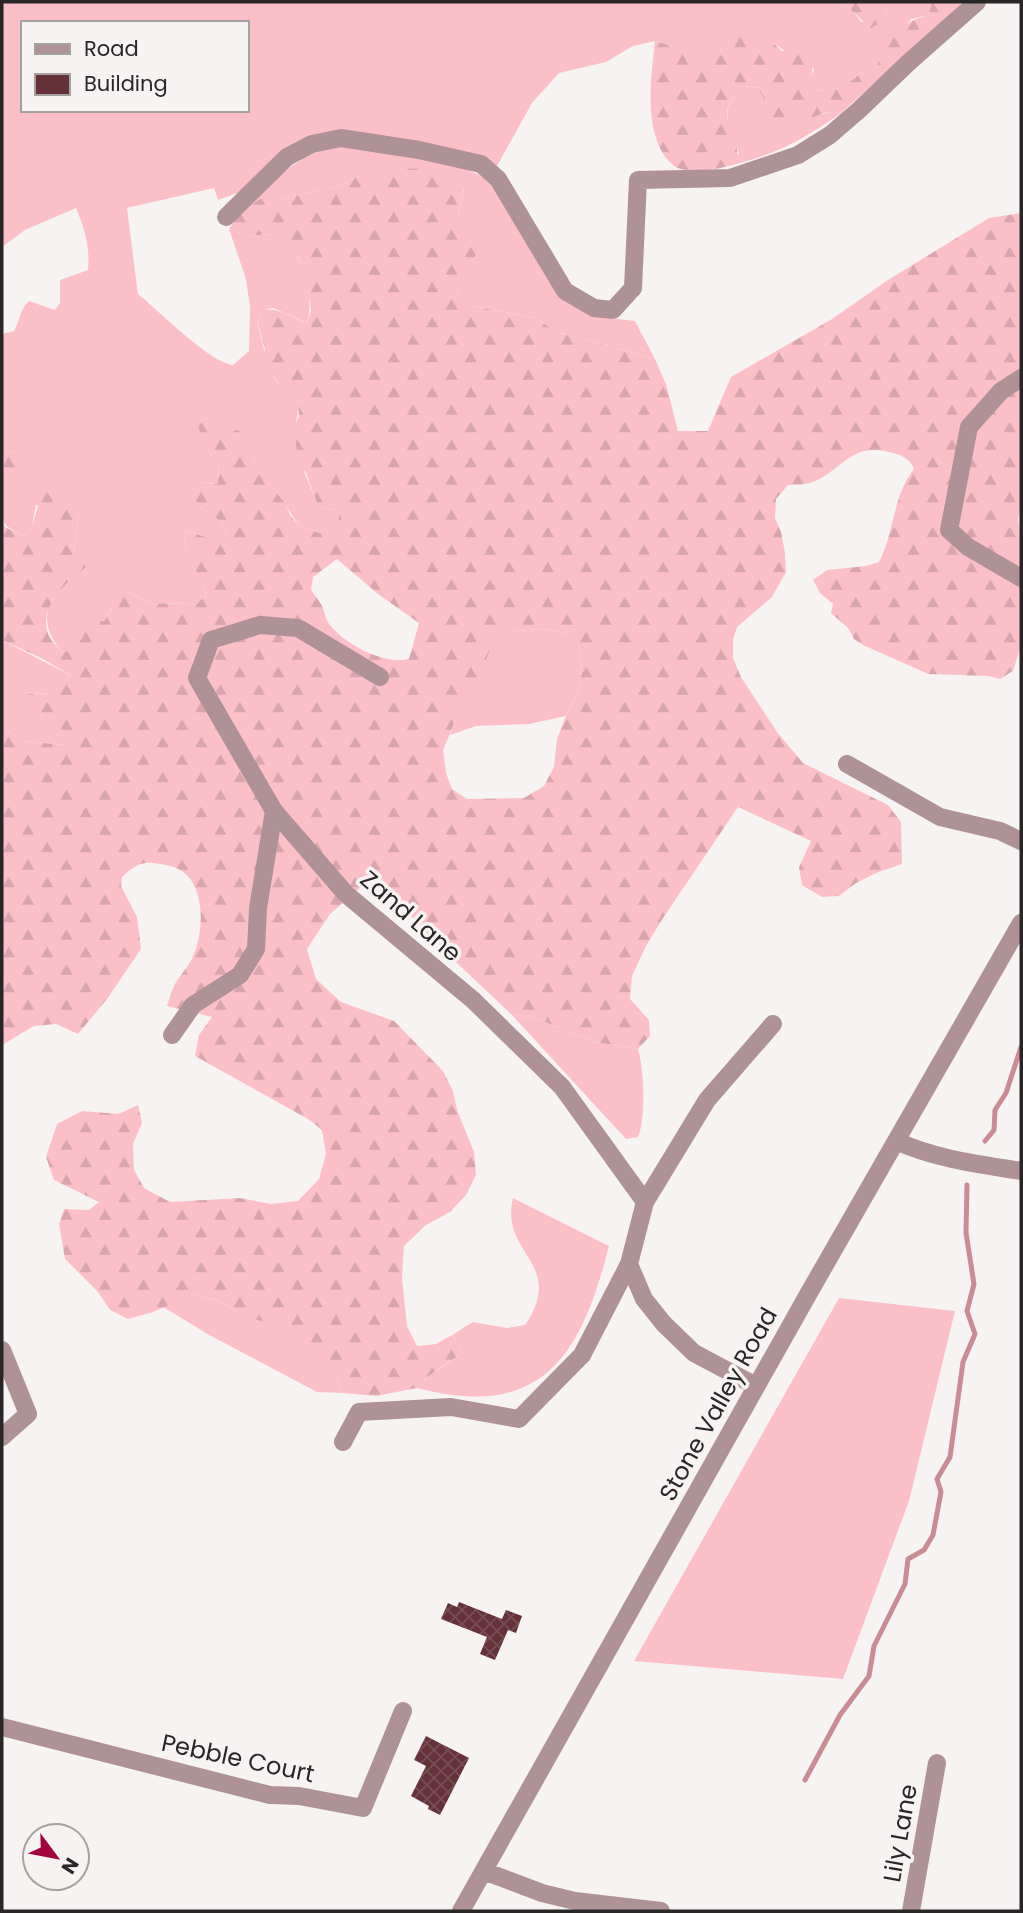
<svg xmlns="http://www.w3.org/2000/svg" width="1023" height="1913" viewBox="0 0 1023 1913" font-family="Poppins,sans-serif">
  <defs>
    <pattern id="forest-firs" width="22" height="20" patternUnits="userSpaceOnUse" patternTransform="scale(1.75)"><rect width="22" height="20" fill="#fbc0c7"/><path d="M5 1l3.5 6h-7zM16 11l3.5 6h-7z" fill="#d7a5ab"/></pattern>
    <pattern id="building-cross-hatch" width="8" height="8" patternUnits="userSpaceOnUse" patternTransform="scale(1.75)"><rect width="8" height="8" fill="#653139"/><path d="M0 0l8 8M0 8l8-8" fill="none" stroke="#774d54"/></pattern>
  </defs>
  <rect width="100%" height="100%" fill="#f8f3f3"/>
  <path fill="#fbc0c7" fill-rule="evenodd" d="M2,2H836L854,12L861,22L882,21L892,2H928L931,5L929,15L911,19L882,56L877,67H865C849,87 836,92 811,90V78L814,69L774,44L731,39L721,50L709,56L655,41L633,46L606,62L559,73L532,103L497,166L479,156L339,133L240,192L218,200L214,188L127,208L138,294C159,311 209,362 233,365L249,351L250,307L246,279L229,229L247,236L270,234C278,241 294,251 299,259C309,273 312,308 307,323L273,308L263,310L257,320C263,349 272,388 298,403C299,414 295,421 295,431C295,458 309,480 318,506L340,511L338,521L322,533C291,527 298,519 281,500C277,494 270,489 266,483C255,468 251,450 245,433L205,419V445L219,465L218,484L196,482L200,507L223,523L227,537H206L187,531L184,546L206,594L197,604L150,603L123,589L104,621L79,640L70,651L63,653C30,615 54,594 85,567L74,550L79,511L36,505L32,526L24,536C1,525 0,522 2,496L23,478L15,452L2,451V334L14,331C20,321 20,308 29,301L55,310L60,303V280L88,270C90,247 85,229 76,208L25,230L2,247ZM23,23H247V110H23Z
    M743,86L758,88L768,107L770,117C784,120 798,120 812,117C824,115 828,110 841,113C798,144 767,158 715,169L728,166L739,153C728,126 718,108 743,86Z
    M342,145C384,152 456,158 490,181L555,290C580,315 601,317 635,321L655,359L557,332L536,318L473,306L455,293L465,274L468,226L458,213L464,189L363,174L337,187L279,199H260L245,209C275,180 299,152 342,145Z
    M544,629L565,633L578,643L581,669L579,689L566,716L529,724L476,726L450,735L456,719L470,701L492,645L512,631Z
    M2,640L70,675L55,693L28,694L41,716L66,745L23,741L2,728Z
    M511,1014L535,1018L595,1042L638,1049C644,1068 646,1119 638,1137L626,1139Z
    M513,1198L609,1246C581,1356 542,1421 417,1388C429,1372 448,1366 462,1352L452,1335L473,1322L507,1328L525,1325C567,1263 499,1254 513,1198Z
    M193,1295L217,1300L247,1317L290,1328L333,1371L343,1393L317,1392L211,1336L163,1307Z
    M839,1298L955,1311L909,1501L843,1679L634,1661Z"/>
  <path fill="url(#forest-firs)" fill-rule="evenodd" d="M836,2H892L882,21L870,29L854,12Z
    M928,2H958L961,5L841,113C829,110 825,113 814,117C800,122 784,120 769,117L768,107L758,88L743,86C707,119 745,133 736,163C724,168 712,170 699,170C690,170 680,171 673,165C642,139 651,77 655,41L672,46L680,43L709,55L721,50L731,39L745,35L774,44L782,51L811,53C814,67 811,76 811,90C836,92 849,87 865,67L877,66C890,38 897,23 929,15L931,5Z
    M392,168L427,169L454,176L464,188L458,213L468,226L479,249L455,293L473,306L536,318L557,332L655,359L666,384L678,431H708L731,377L832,319L888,280L989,218L1021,213V502L1018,519L1021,545V645L1013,671L1000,679L988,676L928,674L863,645L854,639L848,628L831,613L833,604L820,593L813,580L827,570L866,566L879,562C895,531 892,497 914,469C911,460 902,455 893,453C849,440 842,473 810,483C803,485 795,484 788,485L776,499L775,518L781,532L785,553L786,572L772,597L737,627L733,640V658L741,677L777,732L803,763L888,805L901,822L902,864L876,873L856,883L839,896L822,897L802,885L799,867L811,841L738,807L663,918L646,946L632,976L630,999L649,1020L650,1036L638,1049L595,1042L535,1018L511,1014L425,933L400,902L368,881L330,914L307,949L316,979L341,1002L394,1021L443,1071L453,1091L457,1110L474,1152L476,1175L466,1195L450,1212L426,1225L404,1246L402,1278L407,1326L417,1346L436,1344L452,1335L462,1352C447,1366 429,1372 417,1388L376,1396L343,1393L333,1371L290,1329L247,1317L217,1300L193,1295L153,1312L128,1319L110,1310L98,1292L65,1259L59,1224L64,1209L89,1210L99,1202L54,1180L46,1157L57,1124L82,1111L118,1114L138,1105L142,1123L133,1144L134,1170L144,1188L170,1202L240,1198L271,1204L298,1201L319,1179L326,1154L322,1130L308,1119L195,1056L199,1035L212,1017L167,1006C169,1000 171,992 174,986C179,975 190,966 194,954C205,927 206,874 170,866C146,861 141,860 122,877L121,886L137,917L141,949L107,999L78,1034L56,1024L34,1026L2,1045V728L23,741L66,745L41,716L27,694L55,693L70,675L41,658L2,640V521L5,527L24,536L32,526L42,493L57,487L73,492L79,511L74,550L86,567C66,583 37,607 49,636C52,642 59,648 63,653L70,650L90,622L104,621L112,608L106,594L112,588L123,589L150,603L197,604L206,594L184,546L187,531L206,537H227L223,523L200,507L188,488L196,482L218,484L219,465L205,445L198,426L205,419L245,433L254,439C246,466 270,483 284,502C288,509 290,517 296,522C303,528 312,531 321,533L338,521L340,511L318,506L306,473L298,463L294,427L299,416L298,403L287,397L264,359L265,350L257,320L263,310C278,307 292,318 307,323L311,311L306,276L299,258L270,234L247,236L229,229L242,210L260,199H279L337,187L363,174ZM337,559L378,594L419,623L409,659C384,665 346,645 330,625C325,619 325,611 321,604C318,599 314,595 311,590L313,577ZM544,629L565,633L578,643L581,669L579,689L566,716L557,739L554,767L544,786L524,798L467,799L452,789L446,773L443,750L456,719L470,702L492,645L512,631Z
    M2,451L15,452L25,465L23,478L2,497Z"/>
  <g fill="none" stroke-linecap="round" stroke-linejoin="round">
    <path stroke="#ca8c94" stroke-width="5" d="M985,1141L994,1130L995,1110L1006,1093L1021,1047
      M805,1780L840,1715L869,1676L874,1646L905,1584L908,1559L924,1550L933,1535L941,1492L937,1479L950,1457L963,1362L975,1334L967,1311L974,1284L966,1233L967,1185"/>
  </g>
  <path fill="url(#building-cross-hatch)" d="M459,1602L502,1619L506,1610L522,1616L516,1633L508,1630L495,1660L480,1654L487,1637L441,1619L448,1603L457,1607Z
    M426,1736L469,1758L440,1815L428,1809L429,1806L411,1796L426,1766L414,1760Z"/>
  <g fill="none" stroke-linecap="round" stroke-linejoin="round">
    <path stroke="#ae9295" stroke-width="18" d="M226,217L287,157L312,144L341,138L419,150L481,164L498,179L565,291L594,308L613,310L633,288L638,180L730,178L798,155L830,135L859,110L908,63L977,2
      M1021,378L1001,391L969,427L949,530L968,547L1021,578
      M380,677L298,628L260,625L211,640L197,678L274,811L346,894L473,1000L562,1087L645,1202
      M847,764L940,817L1000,831L1021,841
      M172,1035L193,1005L240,975L256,949L258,908L274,811
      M896,1141C936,1159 978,1164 1021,1171
      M2,1350L28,1414L2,1437
      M756,1386L694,1353L664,1324L644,1299L629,1264L645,1202L707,1100L773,1024
      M343,1442L359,1412L451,1407L519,1419L582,1355L629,1264
      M2,1727L270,1795L299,1796L363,1808L403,1711
      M484,1871L542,1893L575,1901L661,1911
      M461,1911L810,1291L1021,923
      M911,1911L937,1763"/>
  </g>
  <g text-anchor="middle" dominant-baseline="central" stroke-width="7" stroke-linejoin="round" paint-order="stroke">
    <g font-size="24" fill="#282627" stroke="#f8f3f3">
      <text transform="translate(411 916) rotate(41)">Zand Lane</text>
      <text transform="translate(718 1404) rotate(-61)">Stone Valley Road</text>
      <text transform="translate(238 1758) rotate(12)">Pebble Court</text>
      <text transform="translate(900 1833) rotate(-80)">Lily Lane</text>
    </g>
  </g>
  <rect width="1023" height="1913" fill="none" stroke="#282627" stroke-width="7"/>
  <rect x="21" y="21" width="228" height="91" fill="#f8f3f3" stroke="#a5a1a1" stroke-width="2"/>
  <rect x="35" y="44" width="35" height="10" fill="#ae9295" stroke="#a5a1a1" stroke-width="2"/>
  <text x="84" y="56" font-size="21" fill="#282627">Road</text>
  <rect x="35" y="74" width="35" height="21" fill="#653139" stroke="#a5a1a1" stroke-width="2"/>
  <text x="84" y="91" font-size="21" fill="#282627">Building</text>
  <g transform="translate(56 1857) rotate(122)"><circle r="33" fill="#f8f3f3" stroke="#a5a1a1" stroke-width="2"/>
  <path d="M0-5L12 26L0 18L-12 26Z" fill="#a1023d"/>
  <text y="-10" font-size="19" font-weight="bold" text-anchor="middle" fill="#282627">N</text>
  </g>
</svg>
